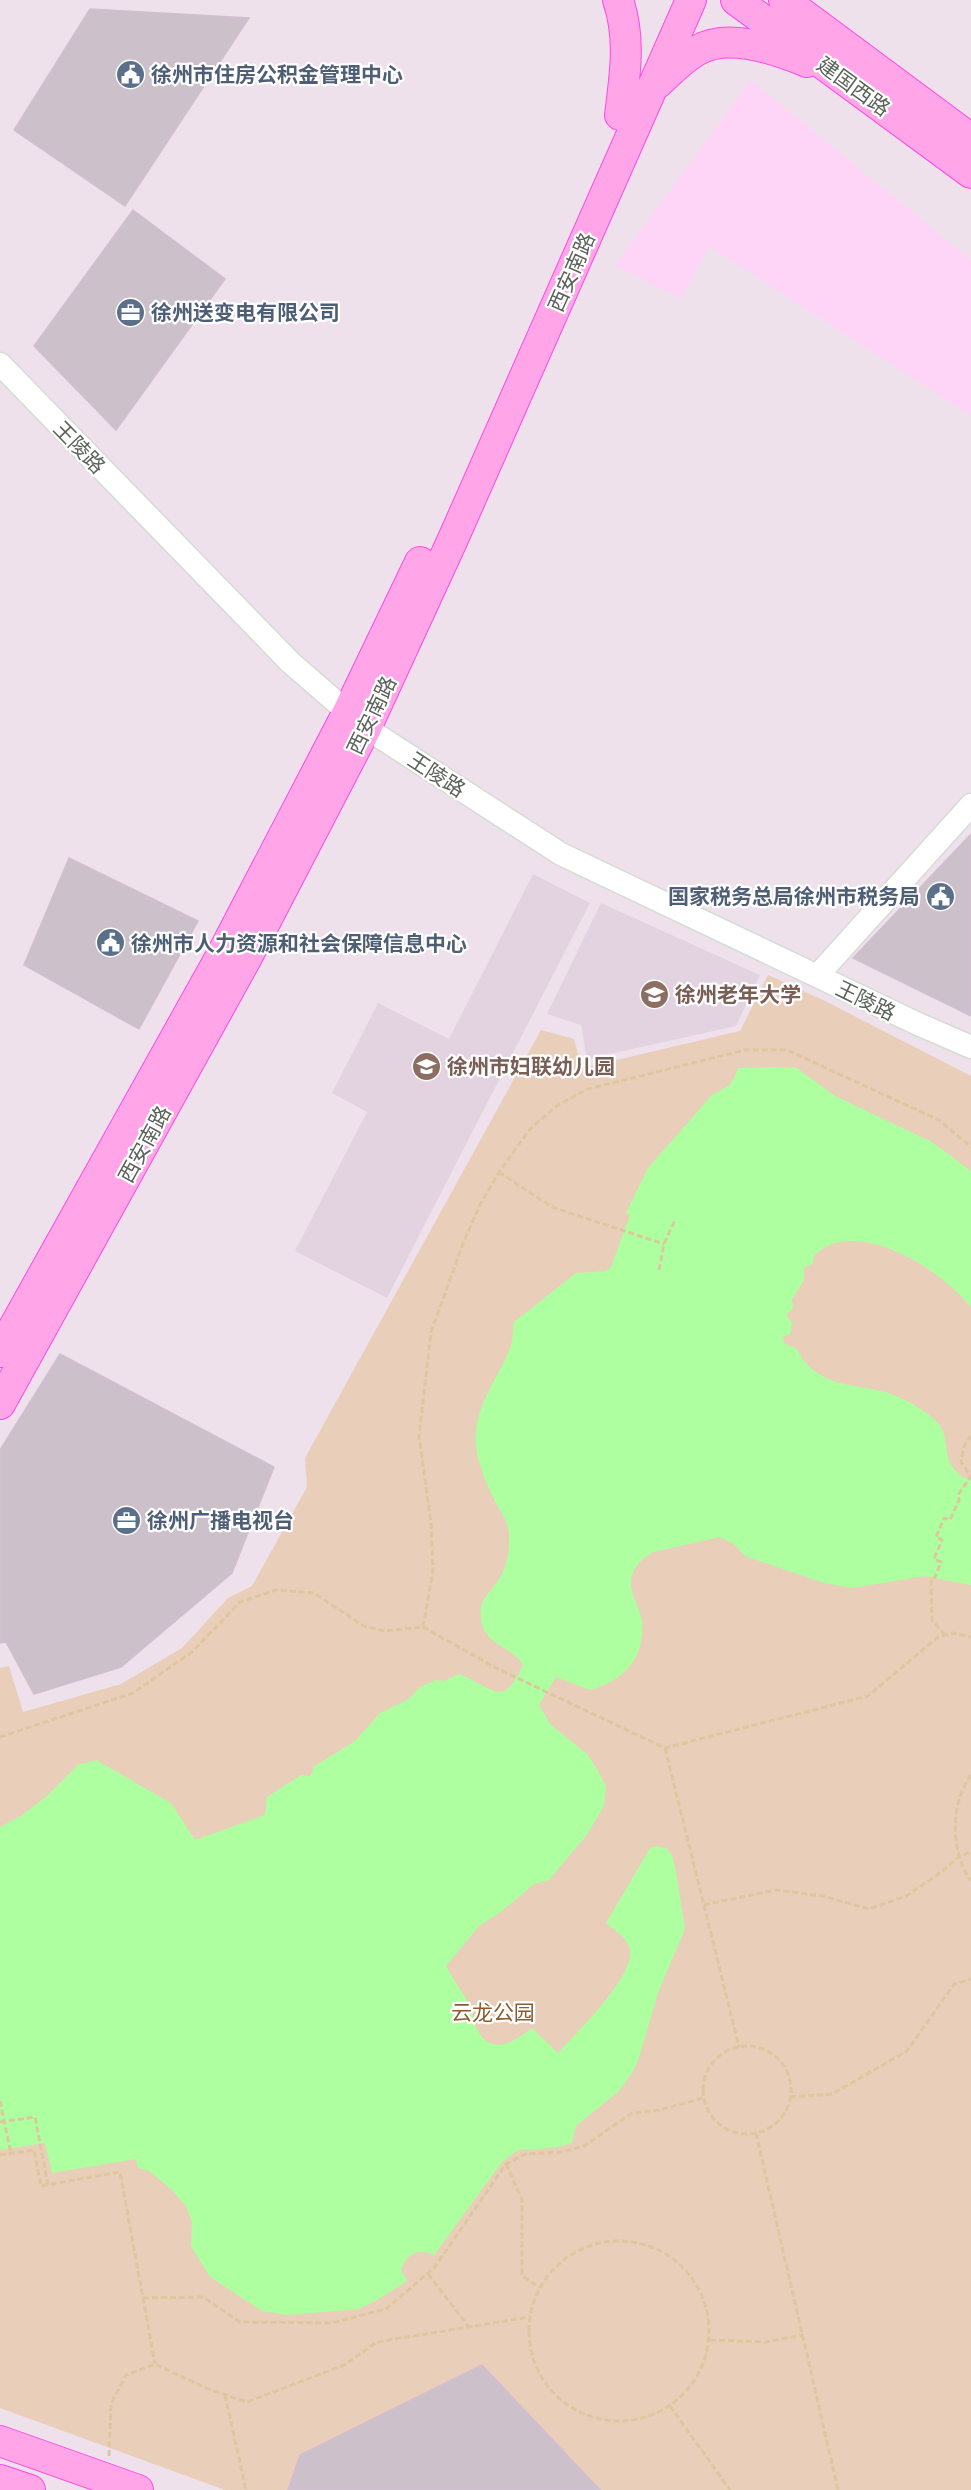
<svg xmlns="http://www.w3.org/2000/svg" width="971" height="2490" viewBox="0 0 971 2490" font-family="'IBM Plex Sans','Noto Sans SC',sans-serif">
  <rect width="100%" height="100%" fill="#eee1ec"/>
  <path fill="#ffd5f7" d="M751,80L971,260V416L709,246L681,299L615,265Z"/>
  <path fill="#e3d3e1" d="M533,874L590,903L387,1298L295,1251L367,1112L332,1093L378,1003L449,1039Z
    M601,903L760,975L736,1026L587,1059L581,1025L547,1014Z"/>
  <path fill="#e9ceba" d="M768,975L825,1001L971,1076V2490H225L0,2408V1668L9,1666L23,1712L121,1684L182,1648L228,1598L252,1586L307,1487L305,1458L541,1030L574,1039L582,1068L740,1031Z"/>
  <path fill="#aeffa0" d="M795,1067L835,1096L932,1142L971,1171V1307C943,1273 881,1231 834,1243C827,1245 820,1251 814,1255L813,1264L804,1267V1280L792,1299L793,1308L786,1315L792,1322L790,1334L782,1337L785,1344L796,1348C815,1385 845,1383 881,1391C899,1395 920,1407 934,1419C957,1439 933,1464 971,1481V1585L925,1576L852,1588L824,1583L745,1556L734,1544L720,1537L653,1552C642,1559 632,1567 631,1581C630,1595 641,1609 642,1622C645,1659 623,1681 590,1690L556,1677L539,1705L550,1724L587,1754L597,1769L606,1786L604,1806L586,1836L549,1880L534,1884L502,1911L479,1926L446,1966C454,1981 466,1996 472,2011C473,2016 473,2021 475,2025C488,2057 512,2044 532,2028L558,2053C575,2034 634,1977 630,1951C628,1938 616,1931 606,1923L650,1848L657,1846L666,1848L672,1855L676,1871L685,1929L659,1990L638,2061L632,2073L619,2091L576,2126L572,2143L553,2148L518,2150L502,2162L434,2255C419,2247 405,2255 401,2270L407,2281L377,2300L359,2309L288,2315L262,2311L210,2277L191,2246L192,2222L186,2206L172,2190L149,2171L138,2168L136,2159L52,2173L45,2143L0,2150V1827L21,1816L48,1795L78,1765L96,1760L171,1803L195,1840L265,1815L267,1797L301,1775L310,1776L313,1771V1767L355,1741L380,1713L409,1699L420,1687L436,1680L444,1681L459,1674C496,1689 502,1709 523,1665C513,1647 488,1646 482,1624C476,1598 491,1594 501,1576C507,1563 510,1550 509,1536C509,1523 502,1514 496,1503C484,1480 471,1450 477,1424C482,1396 502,1371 511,1345C513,1338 513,1329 514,1322L576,1273L605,1271L611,1267L630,1215L626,1213L648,1168L712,1095L730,1085L739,1068Z"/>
  <path fill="#ccc0cb" stroke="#d3bed1" stroke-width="1.5" d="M90,9L249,18L125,206L14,130Z
    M133,210L225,279L116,430L34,346Z
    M971,834V1016L853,958Z
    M69,858L198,921L139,1029L24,965Z
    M60,1354L274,1467L232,1573L121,1667L34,1694L6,1642L0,1643V1450Z
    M482,2365L600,2490H288L300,2455Z"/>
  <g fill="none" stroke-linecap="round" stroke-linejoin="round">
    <defs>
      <path id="minor" d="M0,364L291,663L366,728L561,854L918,1024L971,1047
        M817,976L971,805"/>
      <path id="major" d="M618,0C631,38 625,75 620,115
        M736,0L971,173
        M784,0L971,139
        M658,83C671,71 683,58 698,50C729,32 778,50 807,62
        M0,1352L221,956L348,712L420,562
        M0,1404L246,959L366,728L453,539L691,0
        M0,2441L138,2490
        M0,2480L30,2490"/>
    </defs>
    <use href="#minor" stroke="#d4dcd5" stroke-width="25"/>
    <use href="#major" stroke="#ff49e5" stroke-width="32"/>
    <path stroke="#dcc89c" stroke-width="3" stroke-dasharray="6 3" stroke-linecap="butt" d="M499,1172L552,1207L664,1244
      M659,1270L664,1244L675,1220
      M423,1627L433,1571L431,1523L419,1436L431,1332L464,1241L480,1205L499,1172L530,1129L558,1105L588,1089L745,1050H787L939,1120L971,1147
      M945,1635L932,1620L931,1579L935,1577L941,1562L934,1559L942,1540L936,1537L944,1518L950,1520L959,1500L958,1495L971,1476L961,1462L964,1446L971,1436
      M0,1737L133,1693L192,1652L240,1602L276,1590L314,1593L364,1626L384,1631L423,1627L496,1668L665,1748L868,1696L938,1637L953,1633L971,1637
      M665,1748L739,2047
      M971,1775C950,1804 950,1852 971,1881
      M704,1905L775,1890L823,1896L869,1909L906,1896L936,1876L960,1856L971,1852
      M703 2090a44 44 0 1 1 88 0a44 44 0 1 1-88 0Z
      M790,2097L832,2094L907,2051L954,1984L971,1979
      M0,2101L11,2154
      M0,2122L35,2117L48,2185
      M756,2133L838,2490
      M0,2155L34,2150L41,2186L120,2172L155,2364
      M506,2164L522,2200V2276L539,2287
      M529 2331a90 90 0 1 1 180 0a90 90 0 1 1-180 0Z
      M428,2274L469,2327
      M143,2298L203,2297L240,2322L332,2323L386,2309L434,2268L506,2164L525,2154L562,2152L584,2146L632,2113L660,2110L703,2098
      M710,2340L766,2342L803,2335
      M225,2395L246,2490
      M670,2406L730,2490
      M109,2456L111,2404L126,2375L155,2364L208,2389L247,2402L344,2365L377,2342L529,2317"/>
    <use href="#minor" stroke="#fff" stroke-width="22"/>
    <use href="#major" stroke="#ffa5e8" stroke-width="30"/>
  </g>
  <defs>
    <symbol id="civic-disc" viewBox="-11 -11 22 22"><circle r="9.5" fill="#5c6f8a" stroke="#fff"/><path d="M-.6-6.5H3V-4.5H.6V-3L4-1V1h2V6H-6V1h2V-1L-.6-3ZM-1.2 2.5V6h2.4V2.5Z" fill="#fff"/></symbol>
    <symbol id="office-disc" viewBox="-11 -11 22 22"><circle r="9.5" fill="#5c6f8a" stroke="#fff"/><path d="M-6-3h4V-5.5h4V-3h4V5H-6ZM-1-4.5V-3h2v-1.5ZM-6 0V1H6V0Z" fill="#fff"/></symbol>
    <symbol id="university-disc" viewBox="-11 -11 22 22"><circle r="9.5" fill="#8d6e63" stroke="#fff"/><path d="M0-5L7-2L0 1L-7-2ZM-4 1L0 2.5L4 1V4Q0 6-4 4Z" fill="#fff"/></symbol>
    <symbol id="school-disc" viewBox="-11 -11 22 22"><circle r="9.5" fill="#8d6e63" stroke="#fff"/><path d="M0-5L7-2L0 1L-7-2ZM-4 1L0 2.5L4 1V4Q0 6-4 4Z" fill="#fff"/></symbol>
  </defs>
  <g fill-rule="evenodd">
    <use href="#civic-disc" x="114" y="58" width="33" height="33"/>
    <use href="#office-disc" x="114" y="296" width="33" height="33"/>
    <use href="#civic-disc" x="924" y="880" width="33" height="33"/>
    <use href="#civic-disc" x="94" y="926" width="33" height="33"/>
    <use href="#university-disc" x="638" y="978" width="33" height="33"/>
    <use href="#school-disc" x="410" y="1050" width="33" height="33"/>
    <use href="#office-disc" x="110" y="1504" width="33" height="33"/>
  </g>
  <g text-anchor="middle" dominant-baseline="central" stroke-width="4.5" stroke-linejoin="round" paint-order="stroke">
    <g font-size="21" font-weight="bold" fill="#4e5e75" stroke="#fff" text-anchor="start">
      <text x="151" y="74">徐州市住房公积金管理中心</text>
      <text x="151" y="312">徐州送变电有限公司</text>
      <text x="920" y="896" text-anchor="end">国家税务总局徐州市税务局</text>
      <text x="131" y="943">徐州市人力资源和社会保障信息中心</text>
      <text x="147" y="1520">徐州广播电视台</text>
    </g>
    <g font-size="21" fill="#5a6359" stroke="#fff">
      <text transform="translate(854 86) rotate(36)">建国西路</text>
      <text transform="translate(571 272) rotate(-66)">西安南路</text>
      <text transform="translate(80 447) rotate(46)">王陵路</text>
      <text transform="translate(371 715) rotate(-64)">西安南路</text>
      <text transform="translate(437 774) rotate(33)">王陵路</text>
      <text transform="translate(866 1000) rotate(26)">王陵路</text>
      <text transform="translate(144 1144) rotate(-61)">西安南路</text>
    </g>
    <g font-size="21" font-weight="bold" fill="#785e54" stroke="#fff" text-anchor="start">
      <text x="675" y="994">徐州老年大学</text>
      <text x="447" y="1066">徐州市妇联幼儿园</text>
    </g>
    <g font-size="21" fill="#8e5b2e" stroke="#fff">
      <text x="493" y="2012">云龙公园</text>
    </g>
  </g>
</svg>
